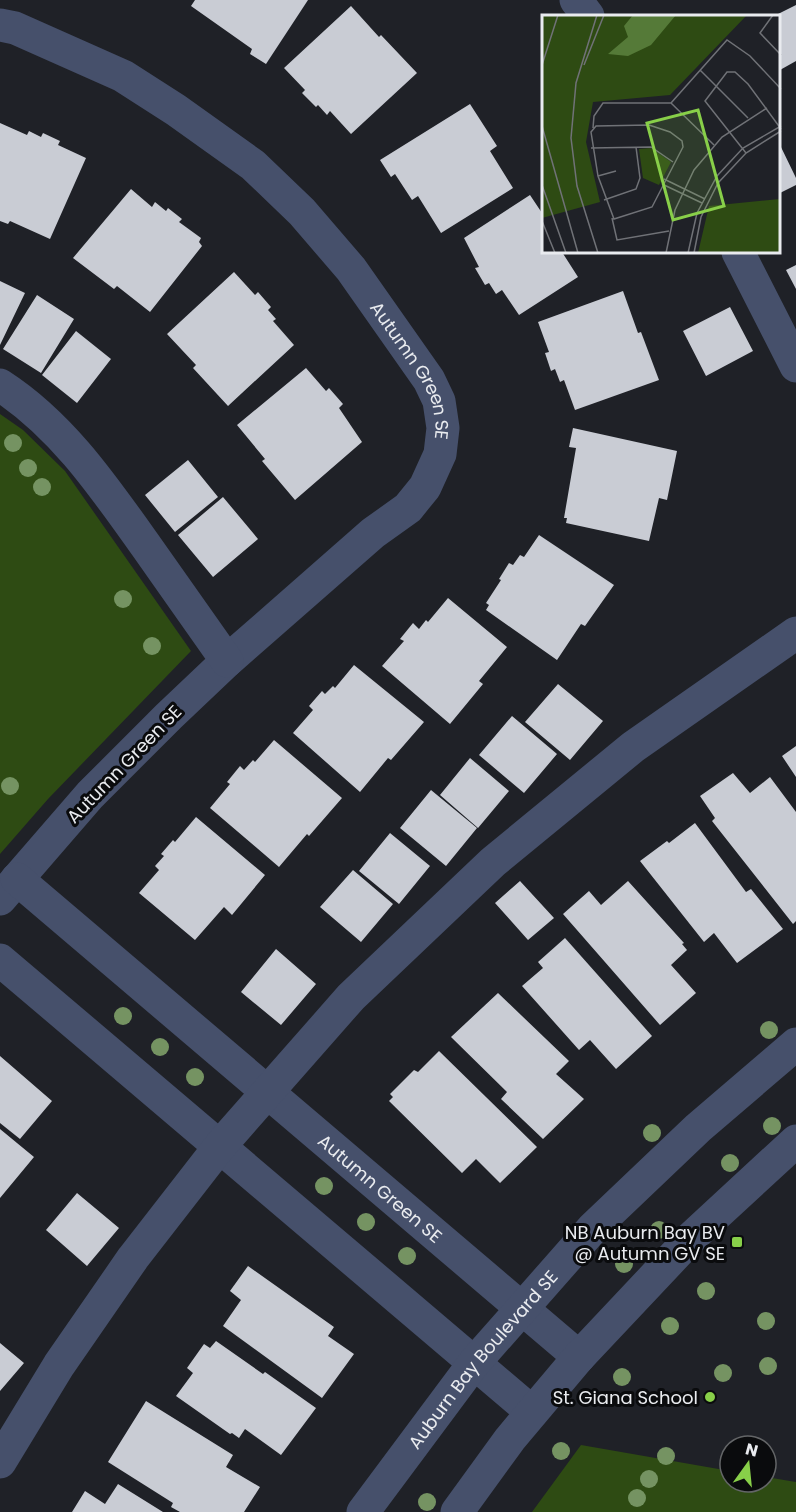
<svg xmlns="http://www.w3.org/2000/svg" width="796" height="1512" viewBox="0 0 796 1512" font-family="Poppins,sans-serif">
  <rect width="100%" height="100%" fill="#1f2127"/>
  <path fill="#2e4b13" d="M0,414L23,430L65,471L191,651L48,799L0,854Z
    M581,1445L730,1471V1482H766V1477L796,1482V1512H532Z"/>
  <path fill="#c9ccd4" d="M195,0H308L266,64L250,54L252,49L191,6Z
    M796,5V61L780,70V16H774Z
    M351,6L379,37L381,35L417,73L351,134L330,111L327,115L318,105L316,107L302,93L305,90L284,68Z
    M470,104L497,146L490,151L513,188L441,233L418,196L412,200L395,174L391,177L380,160Z
    M0,123L27,135L29,131L41,137L43,133L60,141L58,145L86,158L50,239L10,221L8,224L0,221Z
    M780,145L796,178V185L780,193Z
    M131,189L152,207L155,202L166,211L168,208L182,219L179,222L201,238L199,242L202,246L150,312L117,286L114,289L73,258Z
    M530,195L544,216V252H562L578,277L519,315L502,290L496,294L489,283L485,285L475,268L479,267L464,238Z
    M796,265V289L786,270Z
    M234,272L255,295L258,292L271,307L268,310L276,319L273,321L294,345L228,406L193,368L196,365L167,334Z
    M0,281L25,293L0,345Z
    M623,291L638,333L641,332L659,380L575,410L564,380L560,382L555,369L551,371L545,353L549,352L538,322Z
    M37,295L74,319L41,373L3,349Z
    M730,307L753,351L706,376L683,331Z
    M76,331L111,359L77,403L42,375Z
    M306,368L326,391L329,388L343,404L339,408L362,442L295,500L262,461L265,459L237,425Z
    M573,428L677,451L667,500L659,498L649,541L566,523L567,518H564L576,448L569,447Z
    M188,460L218,497L175,532L145,495Z
    M223,497L258,539L213,577L178,535Z
    M539,535L614,585L585,626L581,624L557,660L486,610L489,605L486,603L501,580L499,579L509,563L513,565L520,555L524,557Z
    M448,598L507,647L479,681L483,684L450,724L382,666L404,641L400,639L413,623L419,629L426,620L428,622Z
    M354,665L424,722L391,760L388,758L360,792L293,733L313,710L309,706L322,691L325,694L333,686L335,688Z
    M558,684L603,721L570,760L525,722Z
    M512,716L557,754L524,793L479,755Z
    M274,740L342,798L309,836L307,834L279,867L210,808L230,784L227,782L240,766L244,770L253,760L255,762Z
    M796,746V777L782,756Z
    M470,758L509,791L478,828L440,795Z
    M733,773L750,793L770,777L796,812V921L793,924L712,821L715,818L700,796Z
    M431,790L477,828L446,866L400,828Z
    M196,817L265,875L232,915L224,907L195,940L139,893L159,870L155,866L164,856L161,854L173,840L175,842Z
    M695,823L746,892L751,889L783,929L737,963L714,933L704,942L640,861L667,841L669,843Z
    M390,833L430,866L399,904L359,871Z
    M353,870L393,904L361,942L320,907Z
    M520,881L554,918L528,940L495,903Z
    M628,881L684,943L682,944L687,950L671,965L696,993L660,1025L563,914L589,891L601,905Z
    M565,938L652,1036L616,1069L590,1040L579,1050L522,986L543,968L538,962Z
    M276,949L316,984L281,1025L241,992Z
    M498,993L569,1061L556,1074L584,1099L543,1139L501,1099L507,1092L451,1037Z
    M439,1051L537,1147L500,1183L476,1159L462,1173L389,1101L393,1097L390,1094L414,1070L418,1072Z
    M0,1056L52,1101L20,1139L0,1123Z
    M0,1129L34,1157L0,1198Z
    M77,1193L119,1228L87,1266L46,1230Z
    M248,1266L334,1327L328,1336L354,1354L322,1398L223,1326L241,1300L230,1291Z
    M216,1341L263,1374L265,1372L316,1408L281,1455L245,1429L239,1438L232,1433L230,1434L176,1396L193,1373L187,1368L204,1344L210,1348Z
    M0,1343L24,1363L0,1391Z
    M146,1401L233,1455L226,1467L260,1487L244,1512H180L171,1507L173,1503L108,1462Z
    M118,1484L163,1512H72L85,1491L105,1504Z"/>
  <g fill="none" stroke-linecap="round" stroke-linejoin="round">
    <g stroke="#46506b" stroke-width="33">
      <path d="M576,0L588,16"/>
      <path id="s1" d="M0,25L15,28L123,76L176,110L253,165L302,212L351,269L429,380L439,401L443,428L440,454L425,487L408,508L373,533L227,661L169,716L90,795L0,899"/>
      <path d="M738,252L796,366"/>
      <path d="M0,385C62,425 104,487 146,546C173,584 200,623 227,661"/>
      <path id="s2" d="M17,879L579,1357"/>
      <path d="M0,960L532,1412"/>
      <path d="M0,1462L59,1365L133,1258L220,1146L351,997L493,862L633,747L796,633"/>
      <path id="s3" d="M363,1512L474,1363L593,1228L698,1128L796,1044"/>
      <path d="M457,1512L510,1439L579,1357L692,1237L796,1141"/>
    </g>
  </g>
  <g fill="#759362">
    <circle cx="13" cy="443" r="9"/>
    <circle cx="28" cy="468" r="9"/>
    <circle cx="42" cy="487" r="9"/>
    <circle cx="123" cy="599" r="9"/>
    <circle cx="152" cy="646" r="9"/>
    <circle cx="10" cy="786" r="9"/>
    <circle cx="123" cy="1016" r="9"/>
    <circle cx="769" cy="1030" r="9"/>
    <circle cx="160" cy="1047" r="9"/>
    <circle cx="195" cy="1077" r="9"/>
    <circle cx="772" cy="1126" r="9"/>
    <circle cx="652" cy="1133" r="9"/>
    <circle cx="730" cy="1163" r="9"/>
    <circle cx="324" cy="1186" r="9"/>
    <circle cx="366" cy="1222" r="9"/>
    <circle cx="659" cy="1230" r="9"/>
    <circle cx="407" cy="1256" r="9"/>
    <circle cx="624" cy="1264" r="9"/>
    <circle cx="706" cy="1291" r="9"/>
    <circle cx="766" cy="1321" r="9"/>
    <circle cx="670" cy="1326" r="9"/>
    <circle cx="768" cy="1366" r="9"/>
    <circle cx="723" cy="1373" r="9"/>
    <circle cx="622" cy="1377" r="9"/>
    <circle cx="561" cy="1451" r="9"/>
    <circle cx="666" cy="1456" r="9"/>
    <circle cx="649" cy="1479" r="9"/>
    <circle cx="637" cy="1498" r="9"/>
    <circle cx="427" cy="1502" r="9"/>
  </g>
  <g fill="#88cf49" stroke="#0a0b0d" stroke-width="2">
    <rect x="731" y="1236" width="12" height="12" rx="3"/>
    <circle cx="710" cy="1397" r="6"/>
  </g>
  <g text-anchor="middle" dominant-baseline="central" stroke-width="6" stroke-linejoin="round" paint-order="stroke">
    <g font-size="18" fill="#e9ebef" stroke="#0a0b0d">
      <text stroke="none"><textPath href="#s1" startOffset="554">Autumn Green SE</textPath></text>
      <text transform="translate(124 764) rotate(-46)">Autumn Green SE</text>
      <text stroke="none"><textPath href="#s2" startOffset="477">Autumn Green SE</textPath></text>
      <text stroke="none"><textPath href="#s3" startOffset="194">Auburn Bay Boulevard SE</textPath></text>
    </g>
    <g font-size="18" fill="#e9ebef" stroke="#0a0b0d" text-anchor="end">
      <text x="725" y="1232">NB Auburn Bay BV<tspan x="725" dy="21">@ Autumn GV SE</tspan></text>
      <text x="698" y="1397">St. Giana School</text>
    </g>
  </g>
  <g transform="translate(542 15)">
    <rect width="238" height="238" fill="#1f2127"/>
    <path d="M0,0H205L128,80L51,87L44,127L58,187L0,203ZM109,133L129,147L117,170L101,163L97,134ZM238,184V237L156,238L167,191Z" fill="#2e4b13"/>
    <path d="M91,0H134L109,30L86,41L66,39L86,22L82,11Z" fill="#557a38"/>
    <path fill="none" stroke="#707277" stroke-width="1.5" d="M55,0L34,68L29,123L35,171L56,238M231,0L218,18L239,40M0,50L16,0M42,50L62,0M158,55L206,103M107,110L128,117L140,126L141,132L110,192L72,204L56,161L49,117L54,111ZM0,111L36,238M51,113L52,101L61,88H129M172,130L129,88L185,25L208,41L239,74M49,133L109,132L131,147M204,138L163,86L185,57H193L206,69L239,114M56,161L74,156M122,164L163,184M120,169L160,188M0,170L24,238M62,185L94,174L98,163L94,132M70,203L75,225L127,216M0,206L13,238M124,238L133,195L152,155L180,122L225,93M124,238H149M146,238L155,198L175,161L201,133L239,111M152,238L159,202L176,168L204,138L239,116"/>
    <path fill="#88cf49" fill-opacity="0.15" stroke="#88cf49" stroke-width="3" d="M156,95L182,191L131,205L105,108Z"/>
    <rect width="238" height="238" fill="none" stroke="#e9ebef" stroke-width="3"/>
  </g>
  <g transform="translate(748 1464) rotate(15)"><circle r="28" fill="#0a0b0d" stroke="#636567" stroke-width="1.5"/>
  <path d="M0-4.5L10 22L0 15L-10 22Z" fill="#88cf49"/>
  <text y="-9" font-size="16" font-weight="bold" text-anchor="middle" fill="#e9ebef">N</text>
  </g>
</svg>
